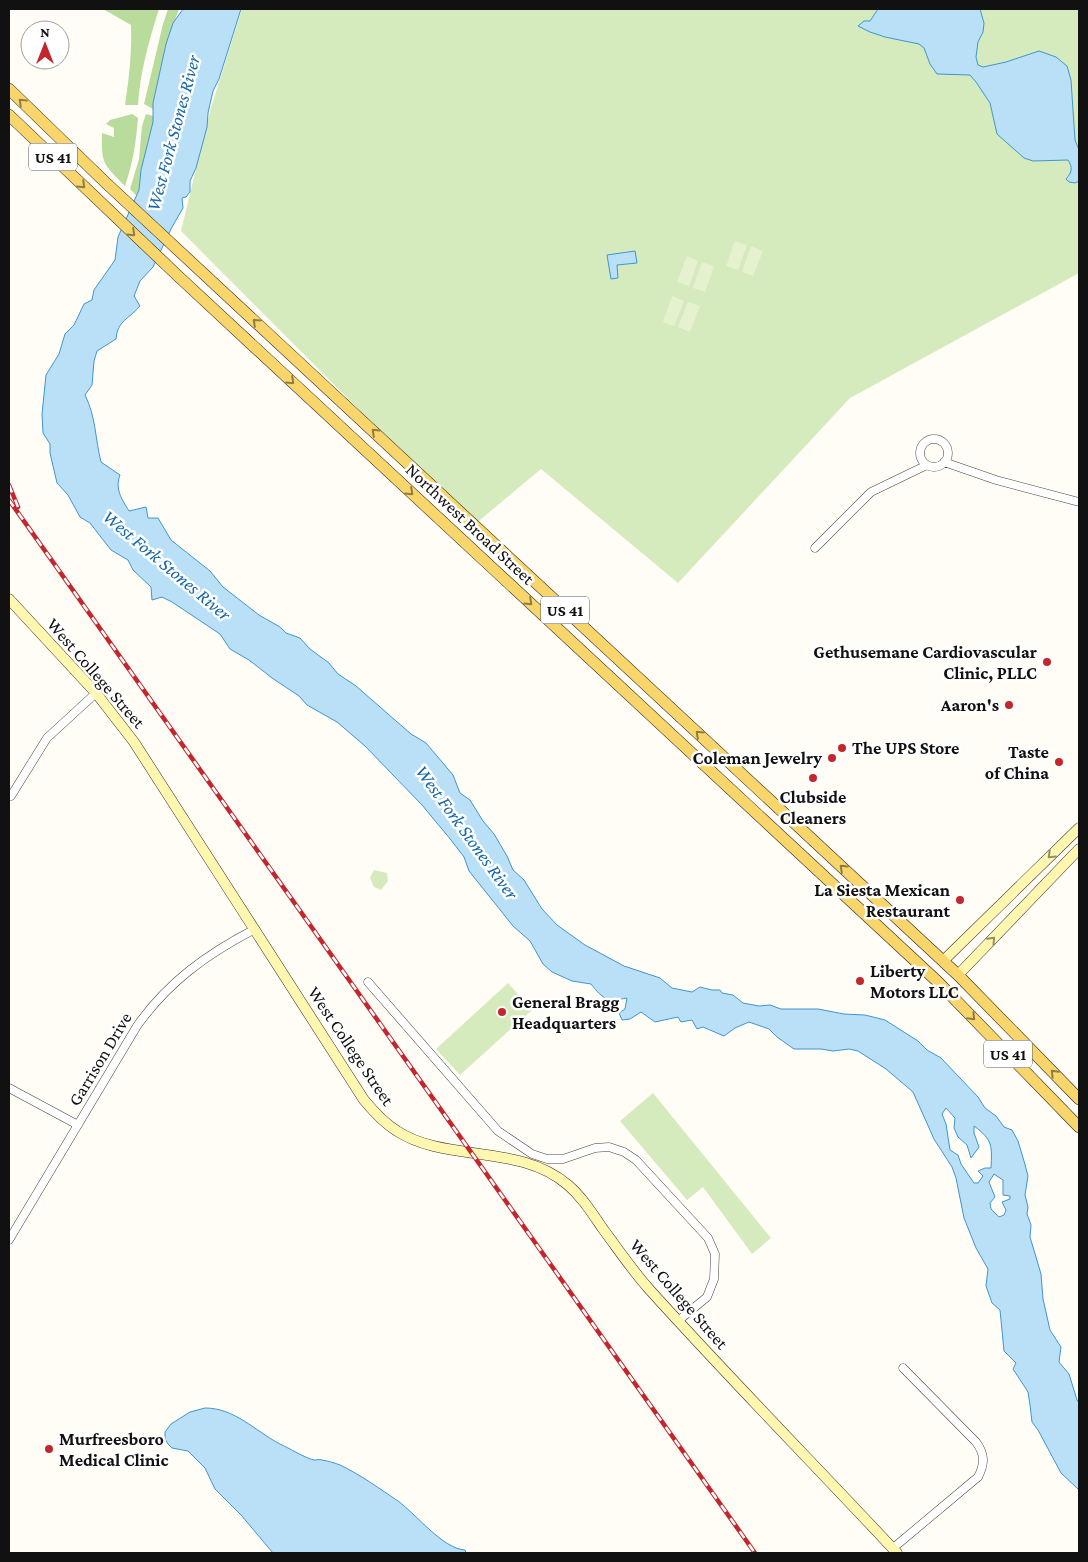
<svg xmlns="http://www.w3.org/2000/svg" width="1088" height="1562" viewBox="0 0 1088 1562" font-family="'Crimson Pro',serif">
  <rect width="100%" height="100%" fill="#fffdf5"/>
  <path fill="#d5ebbd" d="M242,9H1079V273L850,398L678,583L541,469L474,525L181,231L210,111Z
    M374,870L387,873L388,881L381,890L374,887L370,878Z
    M508,983L532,1010L460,1075L436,1049Z
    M653,1093L771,1238L752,1254L703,1187L687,1200L620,1121Z"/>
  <path fill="#b9dc9c" d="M103,9H159C149,41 140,72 138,105H125C129,79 132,52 131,25Z
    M168,9H179L166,44L153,103V109L144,104L163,24Z
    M132,114L138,118C136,143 133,162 125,186C104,164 101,165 102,133L114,137V128L106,124L110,120Z
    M146,114L153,116V122L141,170L139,190L136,195L130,189L139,159L142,126Z"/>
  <path fill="#e6f2cf" d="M735,241L747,245L738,270L726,266Z
    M751,246L763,251L753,276L742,272Z
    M687,256L698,261L689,286L677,282Z
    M702,262L714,266L705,292L693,288Z
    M672,296L684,301L674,326L663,322Z
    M688,302L700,306L690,332L678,327Z"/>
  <path fill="#b9e0f7" stroke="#3f96cf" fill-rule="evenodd" d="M183,9H241L219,79L213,91L208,113L207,127L196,168L190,181V192L186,197L182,198L183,208L172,227L153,267L140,281L134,296L140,306C129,319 117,321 116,339L97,351L94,361L92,385L85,395C96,417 95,438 101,462L120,475C115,489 121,498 129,511L146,507L148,518H158L171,540L210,571L223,587L259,615L280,627L286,633L300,638L310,649L329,663L338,674L356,686L411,734L426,743L453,775L460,793L470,800L483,821L494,834L507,856L513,870L524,880L542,909L557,925L585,945L624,966L660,978L672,988L692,992L700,987L712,990H720L722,993L733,995L743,1003L759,1006L770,1005L781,1009H818L844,1014L865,1015L885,1020L918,1041L927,1050L941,1058L978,1097L985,1108L996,1116L1004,1127L1012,1130L1018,1141L1024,1161L1028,1176L1025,1195L1028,1207L1027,1214L1031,1225L1030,1237L1041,1274L1043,1299L1050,1330L1061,1347L1059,1362L1069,1374L1077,1400L1079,1403V1490L1061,1473L1038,1430L1032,1422L1030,1405L1028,1392L1013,1369L1016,1363L1004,1351L1000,1310L992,1303L986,1286L988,1269L976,1248L964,1218L956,1178L952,1167L934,1139L913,1092L886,1069L858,1051L849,1049L833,1051L821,1049H794L777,1037L769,1029L749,1022L735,1028L724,1036L703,1027L697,1029L692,1020L681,1022L678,1017L655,1022L641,1012L630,1019L622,1020L619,1013L625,1009L627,998C607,1002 604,1000 591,984L572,981L552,972L543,964L530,941L513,926L469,871L464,857L451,840L422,805L365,746L337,722L307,705L299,696L272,678L249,660L230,649L220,634L172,602L162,597L152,600L151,587L133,570L128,560L111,550L90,523L80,517L68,495L57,483L50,453V444L43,433L42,414L46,375L59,354L65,334L74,325L84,304L92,300L94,290L115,260L118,237L139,190L141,170L153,122V103L166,44L173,23ZM946,1108L955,1118L954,1128L958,1137L967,1145L971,1158L979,1147L974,1133V1126C993,1140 992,1146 991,1168H985L978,1171L983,1176L978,1183H974L961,1164L958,1155L950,1150L946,1124L942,1114ZM994,1174L1003,1180V1195L1010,1196V1199L1002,1202L1006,1210L1004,1215L999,1217L991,1209L990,1203L995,1197L989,1182Z
    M878,9H980L984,23L983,32L978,42L976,57L978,65L983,67L1006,62L1039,51L1056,57L1067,66L1071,80L1075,140L1079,150V181L1075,183L1069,182L1066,179C1072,172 1073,168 1068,160L1033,161L1024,158L997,134L990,103L976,82L970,75L937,74L930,64L924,48L919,44L885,37L870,32L858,26L864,21H870Z
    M635,251L637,263L617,265L618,278L611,279L607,255Z
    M205,1408C235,1408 255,1431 280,1444C289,1448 305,1458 314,1460C317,1460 319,1459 322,1460C328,1461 335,1463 340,1465C361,1475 380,1489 398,1501C416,1514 443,1549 465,1550L466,1553H273L241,1515L215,1489L205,1468L188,1451L172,1448L168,1444L165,1439V1432L171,1424L190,1412Z"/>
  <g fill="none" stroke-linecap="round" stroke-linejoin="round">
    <defs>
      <path id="street" d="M920 453a14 14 0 1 1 28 0a14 14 0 1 1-28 0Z
        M944,462L996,480L1079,502
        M815,548L871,492L927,465
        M11,796L47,738L96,693
        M368,982L498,1131L532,1154L547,1159H563L595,1148L609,1147L624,1152L636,1160L708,1238L715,1254L714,1279L707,1297L678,1321
        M9,1088L78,1125
        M9,1240L137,1026C168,982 207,954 255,929
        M892,1549L978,1477C985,1464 985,1454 976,1442L903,1368"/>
      <path id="secondary" d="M9,599L96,693L134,742L364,1100C374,1112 384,1123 397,1131C446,1163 519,1143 568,1185C582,1197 592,1213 603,1229C618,1249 632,1270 649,1289C730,1379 815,1465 897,1553
        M943,961L1079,828
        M958,975L1079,849"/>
      <path id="primary" d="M9,89L106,183L958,975L1079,1099
        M9,115L178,276L938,982L1079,1127"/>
    </defs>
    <use href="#street" stroke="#444" stroke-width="9"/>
    <use href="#secondary" stroke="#333" stroke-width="11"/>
    <use href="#primary" stroke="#222" stroke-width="12"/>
    <use href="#street" stroke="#fff" stroke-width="8"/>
    <use href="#secondary" stroke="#fff6b0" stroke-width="10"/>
    <use href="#primary" stroke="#f9d66b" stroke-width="11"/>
    <defs>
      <path id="rail" d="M9,485L18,507
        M9,500L755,1553"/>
    </defs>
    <use href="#rail" stroke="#c4262e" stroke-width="4.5"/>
    <use href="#rail" stroke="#fff" stroke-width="2.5" stroke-dasharray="8" stroke-linecap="butt"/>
  </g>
  <defs><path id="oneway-chevron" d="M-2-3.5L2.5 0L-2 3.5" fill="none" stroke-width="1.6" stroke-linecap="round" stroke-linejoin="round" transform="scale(1.25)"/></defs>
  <g stroke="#917d42">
    <use href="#oneway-chevron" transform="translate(22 102) rotate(-136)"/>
    <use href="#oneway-chevron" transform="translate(82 185) rotate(44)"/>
    <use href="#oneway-chevron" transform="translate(132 233) rotate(43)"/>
    <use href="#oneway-chevron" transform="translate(256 322) rotate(-137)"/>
    <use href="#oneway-chevron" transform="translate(291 381) rotate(43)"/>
    <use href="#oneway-chevron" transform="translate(375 432) rotate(-137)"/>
    <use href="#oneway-chevron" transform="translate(410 492) rotate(43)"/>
    <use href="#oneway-chevron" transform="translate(529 602) rotate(43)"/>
    <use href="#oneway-chevron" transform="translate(699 734) rotate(-137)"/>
    <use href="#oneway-chevron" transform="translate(843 868) rotate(-137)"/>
    <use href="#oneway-chevron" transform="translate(972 1017) rotate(46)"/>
    <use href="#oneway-chevron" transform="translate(1054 1073) rotate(-134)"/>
  </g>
  <g stroke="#948f68">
    <use href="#oneway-chevron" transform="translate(1051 855) rotate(136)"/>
    <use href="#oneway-chevron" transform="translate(992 940) rotate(-46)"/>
  </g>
  <g fill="#c4262e" stroke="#fff" stroke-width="2">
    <circle cx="1047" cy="662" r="5"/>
    <circle cx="1009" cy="705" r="5"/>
    <circle cx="842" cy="748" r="5"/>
    <circle cx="832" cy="758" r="5"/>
    <circle cx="1059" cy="762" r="5"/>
    <circle cx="813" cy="778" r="5"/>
    <circle cx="960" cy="900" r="5"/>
    <circle cx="860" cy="981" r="5"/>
    <circle cx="502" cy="1012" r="5"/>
    <circle cx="49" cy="1449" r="5"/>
  </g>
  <g text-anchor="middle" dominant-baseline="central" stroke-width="5" stroke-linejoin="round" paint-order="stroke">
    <g fill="#fff" stroke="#585858" stroke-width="1">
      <rect x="29" y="143.5" width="48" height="27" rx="4"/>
      <rect x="541" y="596.5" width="48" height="27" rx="4"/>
      <rect x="984" y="1040.5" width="48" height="27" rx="4"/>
    </g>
    <g font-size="16" font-weight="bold" fill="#111">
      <text x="53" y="157">US 41</text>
      <text x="565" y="610">US 41</text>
      <text x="1008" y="1054">US 41</text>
    </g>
    <g font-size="18" fill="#111" stroke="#fff">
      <text transform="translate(470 524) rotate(43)">Northwest Broad Street</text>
      <text transform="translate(96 673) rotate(49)">West College Street</text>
      <text transform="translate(351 1046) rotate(56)">West College Street</text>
      <text transform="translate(100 1059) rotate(-59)">Garrison Drive</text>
      <text transform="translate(679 1294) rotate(49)">West College Street</text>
    </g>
    <g font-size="18" font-weight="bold" fill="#111" stroke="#fff" text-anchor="end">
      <text x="1037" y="652">Gethusemane Cardiovascular<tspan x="1037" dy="21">Clinic, PLLC</tspan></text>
      <text x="999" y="705">Aaron's</text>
      <text x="852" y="748" text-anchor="start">The UPS Store</text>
      <text x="1049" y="752">Taste<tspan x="1049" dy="21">of China</tspan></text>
      <text x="822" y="758">Coleman Jewelry</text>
      <text x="813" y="797" text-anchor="middle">Clubside<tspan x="813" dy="21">Cleaners</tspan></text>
      <text x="950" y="890">La Siesta Mexican<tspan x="950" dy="21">Restaurant</tspan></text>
      <text x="870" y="971" text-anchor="start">Liberty<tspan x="870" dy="21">Motors LLC</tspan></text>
      <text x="512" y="1002" text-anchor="start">General Bragg<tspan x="512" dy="21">Headquarters</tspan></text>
      <text x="59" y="1439" text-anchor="start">Murfreesboro<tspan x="59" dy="21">Medical Clinic</tspan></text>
    </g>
    <g font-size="19" font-style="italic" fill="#1768a6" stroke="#fff">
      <text transform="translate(173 133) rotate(-75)">West Fork Stones River</text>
      <text transform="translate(167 565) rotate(40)">West Fork Stones River</text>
      <text transform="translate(467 832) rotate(54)">West Fork Stones River</text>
    </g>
  </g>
  <rect width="1088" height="1562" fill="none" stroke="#111111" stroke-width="20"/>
  <g transform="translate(45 45)"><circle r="24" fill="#ffffff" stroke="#a0a0a0"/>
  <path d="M0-4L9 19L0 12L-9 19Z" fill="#c4262e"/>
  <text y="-8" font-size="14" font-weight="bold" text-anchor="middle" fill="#111111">N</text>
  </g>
</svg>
